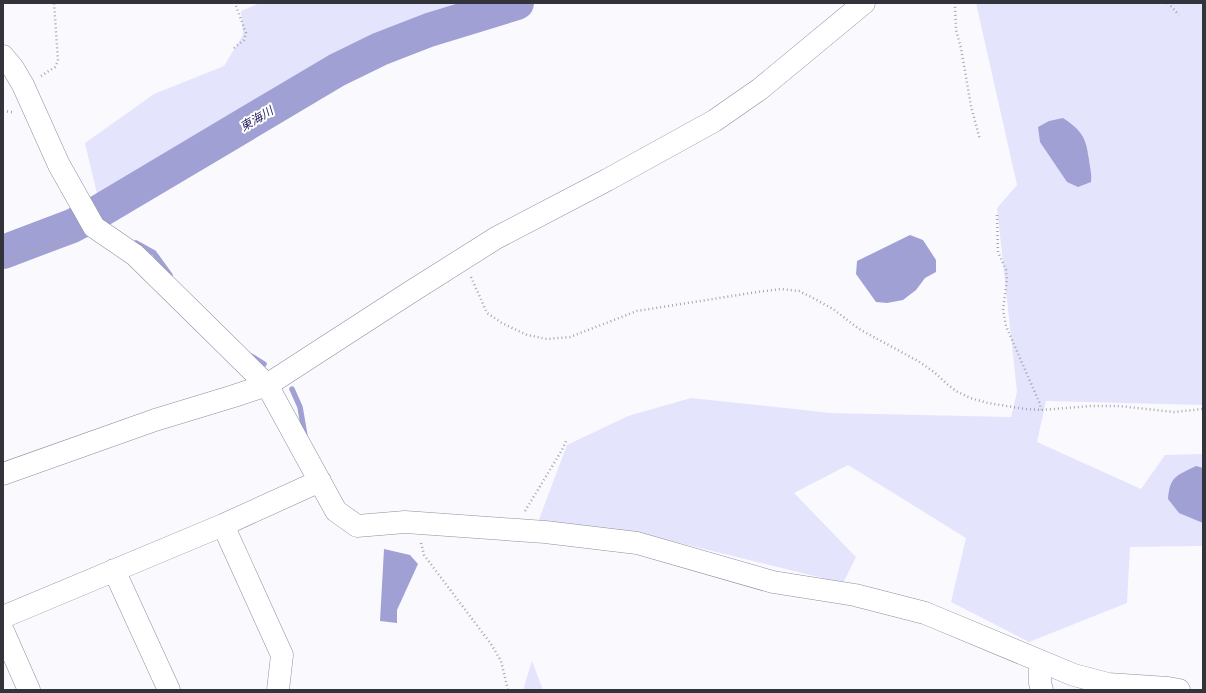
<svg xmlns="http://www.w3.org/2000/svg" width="1206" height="693" viewBox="0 0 1206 693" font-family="Commissioner,'Noto Sans JP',sans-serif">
  <rect width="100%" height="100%" fill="#fafafe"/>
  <path fill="#e4e4fd" d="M260,3H492L428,21L357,49L271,97L99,202L85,143L154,94L224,66L243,35L241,11Z
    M976,3H1203V405L1046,401L1037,442L1141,489L1165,455L1203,454V546L1130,547L1127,603L1029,642L951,602L966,538L848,465L794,493L856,557L843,583L639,533L538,522L567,445L628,416L691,398L831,413L1011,417L1017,392L997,208L1017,185Z
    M532,661L543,690H523Z"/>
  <path fill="#a0a0d4" d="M1063,118C1082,131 1086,137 1089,160C1090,168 1092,174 1091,182L1078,187L1067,182L1040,142L1038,127L1049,121Z
    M910,235L923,240L936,260V272L925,278L916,290L903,300L887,303L876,302L856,274L857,261Z
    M1196,466L1203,468V523L1179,513L1168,499C1170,476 1176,476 1196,466Z
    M384,549L410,555L418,564L397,610V623L380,621Z"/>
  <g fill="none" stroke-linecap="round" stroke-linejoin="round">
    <path stroke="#a0a0d4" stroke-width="5.5" d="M136,243L154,253L170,275
      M251,356L264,364
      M292,389L300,407L305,436"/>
    <path stroke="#a0a0d4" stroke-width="34" d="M3,252L72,226L93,215L337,70L380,49L429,30L517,3"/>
    <defs>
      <path id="minor" d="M3,56L13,68L23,85L59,165L94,227L135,255L267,385L336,511L357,526L405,522L545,532L637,543L773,582L855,595L925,613L1074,675L1108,684L1168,688L1179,690
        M3,474L155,420L234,396L267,385L409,293L496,238L607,180L714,121L760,89L864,3
        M223,525L282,655L278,690
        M114,570L169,690
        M3,617L223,525L320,481
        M3,631L29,690
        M1040,662V683L1042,690"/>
    </defs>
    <use href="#minor" stroke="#8d8e9f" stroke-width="23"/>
    <path stroke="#a5a5ab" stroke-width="2.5" stroke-dasharray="1 3" stroke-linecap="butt" d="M956,3L955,6L956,30L961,48L971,106L980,140
      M1168,3L1179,15
      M234,48L244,40L246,33L235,3
      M41,76L55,67L58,61L54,3
      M3,111L12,112
      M997,215L998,252L1006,270L1007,279L1003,310L1006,326L1040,404L1041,410
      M3,262L76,236
      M471,277L487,313L502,323L527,335L547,339L570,337L637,311L757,292L781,289L799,291L813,298L833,309L859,329L918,361L934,372L947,384L956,391L970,398L988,403L1025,409L1041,410L1091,406H1119L1174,412L1203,409
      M525,511L562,450L567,439
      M421,543L424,555L491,644L501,661L508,690"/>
    <use href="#minor" stroke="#fff" stroke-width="22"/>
  </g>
  <g text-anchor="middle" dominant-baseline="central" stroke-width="4" stroke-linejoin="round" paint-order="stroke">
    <g font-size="12" font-style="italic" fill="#2f2765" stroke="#fff">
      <text transform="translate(256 118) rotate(-31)">東海川</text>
    </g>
  </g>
  <rect width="1206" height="693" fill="none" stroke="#33333b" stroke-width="8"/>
</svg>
